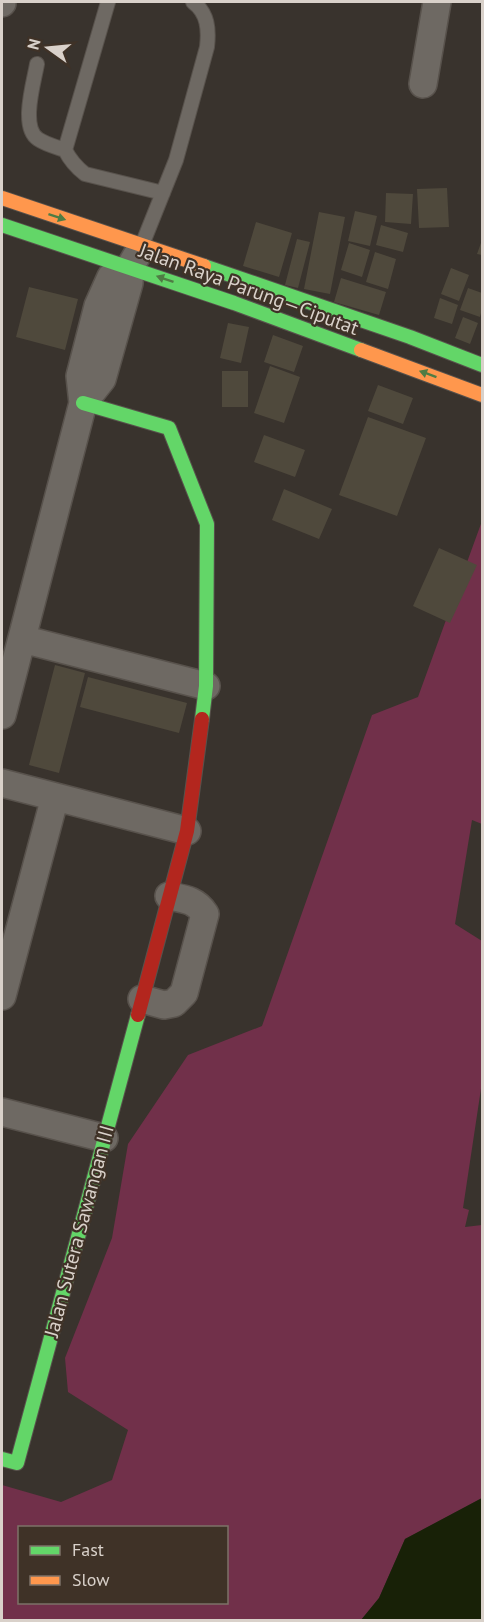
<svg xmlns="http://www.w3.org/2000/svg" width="484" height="1622" viewBox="0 0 484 1622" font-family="'PT Sans',sans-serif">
  <rect width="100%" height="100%" fill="#39332d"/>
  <path fill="#71304a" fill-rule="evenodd" d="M482,521V824L472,820L455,924L482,941V1082L463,1208L469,1210L465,1227L482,1225V1498L405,1539L379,1598L361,1620H2V1485L61,1502L112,1480L128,1430L68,1392L65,1358L112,1238L128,1144L188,1055L262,1026L372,715L418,697ZM20,1528H226V1602H20Z"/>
  <path fill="#182107" d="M482,1498V1620H361L379,1598L405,1539Z"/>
  <path fill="#4f493c" d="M447,188L449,227L419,228L417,189Z
    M386,193L413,194L411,224L385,222Z
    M355,211L377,216L370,246L348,241Z
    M319,212L345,217L330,294L304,289Z
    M256,222L292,233L279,277L243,266Z
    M381,225L408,233L403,252L376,245Z
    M297,239L310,242L298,288L285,285Z
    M482,240V255L477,254Z
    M349,243L370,250L362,277L341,270Z
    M375,252L396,259L388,289L366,282Z
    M451,268L469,275L459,301L441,294Z
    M341,278L386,292L379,315L334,302Z
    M29,287L78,299L65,350L16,337Z
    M468,288L482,293V309L480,317L460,310Z
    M440,298L458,305L452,324L434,318Z
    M463,317L478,323L470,344L455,338Z
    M228,323L249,327L241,363L220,358Z
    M273,335L303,346L294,372L264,362Z
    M270,366L300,377L284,423L254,413Z
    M222,371H248V407H222Z
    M378,385L413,398L403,424L368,411Z
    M368,417L426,438L397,516L339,495Z
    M264,435L305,450L295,477L254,462Z
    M284,489L332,509L319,539L272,520Z
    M439,548L477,565L450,623L413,606Z
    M55,665L85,673L59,773L29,765Z
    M88,677L187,703L179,733L80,707Z"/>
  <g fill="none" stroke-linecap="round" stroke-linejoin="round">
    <defs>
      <path id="lane" d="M108,2L65,150C70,160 76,167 85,174L163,193
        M37,64C34,82 20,127 38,139C45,144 56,147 65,150
        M142,245L176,160L207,47C209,30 208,13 193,2"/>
      <path id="street" d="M2,3V2
        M423,84L437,2
        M83,403L102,379L129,283L130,267L137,255
        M22,639L206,686
        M2,715L83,403L80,376L98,306L111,277L130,267
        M2,783L187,831
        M2,996L55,797
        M142,999L164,1005L174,1003L184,993L205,914C196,900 185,899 169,896
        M2,1112L104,1138"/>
      <path id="fast" d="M2,225L234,303L361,350
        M204,266L410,337L482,365
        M83,403L169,428L207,524L206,686L202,719
        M2,1459L17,1463L138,1015"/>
      <path id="slow" d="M2,198L204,266
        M361,350L482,395"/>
      <path id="jam" d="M138,1015L187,831L202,719"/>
    </defs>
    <use href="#lane" stroke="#58524c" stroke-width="16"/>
    <use href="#street" stroke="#58524c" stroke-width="30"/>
    <use href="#fast" stroke="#58524c" stroke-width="16"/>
    <use href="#slow" stroke="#58524c" stroke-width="16"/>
    <use href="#jam" stroke="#58524c" stroke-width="16"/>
    <use href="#lane" stroke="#6e6963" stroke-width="14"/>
    <use href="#street" stroke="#6e6963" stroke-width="27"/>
    <use href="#fast" stroke="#63d668" stroke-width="14"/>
    <use href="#slow" stroke="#ff974d" stroke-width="14"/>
    <use href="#jam" stroke="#b3261e" stroke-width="14"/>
  </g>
  <defs><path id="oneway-solid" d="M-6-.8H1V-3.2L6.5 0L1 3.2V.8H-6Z" transform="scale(1.5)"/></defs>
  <g fill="#4f7c44">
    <use href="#oneway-solid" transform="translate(57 217) rotate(18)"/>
    <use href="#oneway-solid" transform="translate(165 279) rotate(-161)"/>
    <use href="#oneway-solid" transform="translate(428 374) rotate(-160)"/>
  </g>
  <g text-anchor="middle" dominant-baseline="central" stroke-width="4.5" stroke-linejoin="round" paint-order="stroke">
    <g font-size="20" fill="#d9d1ca" stroke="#3f3227">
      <text transform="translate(249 289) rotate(20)">Jalan Raya Parung—Ciputat</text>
      <text transform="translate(79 1231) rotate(-75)">Jalan Sutera Sawangan III</text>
    </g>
  </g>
  <rect width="484" height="1622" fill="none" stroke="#d9d1ca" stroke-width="6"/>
  <rect x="18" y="1526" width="210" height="78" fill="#3f3227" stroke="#7d7268" stroke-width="1.5"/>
  <rect x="30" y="1546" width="30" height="9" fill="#63d668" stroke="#7d7268" stroke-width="1.5"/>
  <text x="72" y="1556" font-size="18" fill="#d9d1ca">Fast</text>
  <rect x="30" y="1576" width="30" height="9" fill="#ff974d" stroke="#7d7268" stroke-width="1.5"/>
  <text x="72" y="1586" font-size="18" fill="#d9d1ca">Slow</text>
  <g transform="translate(48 48) rotate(285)" stroke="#3f3227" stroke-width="4.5" paint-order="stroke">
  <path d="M0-4.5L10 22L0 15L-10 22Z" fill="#d9d1ca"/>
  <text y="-9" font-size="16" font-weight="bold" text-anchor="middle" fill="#d9d1ca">N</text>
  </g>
</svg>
